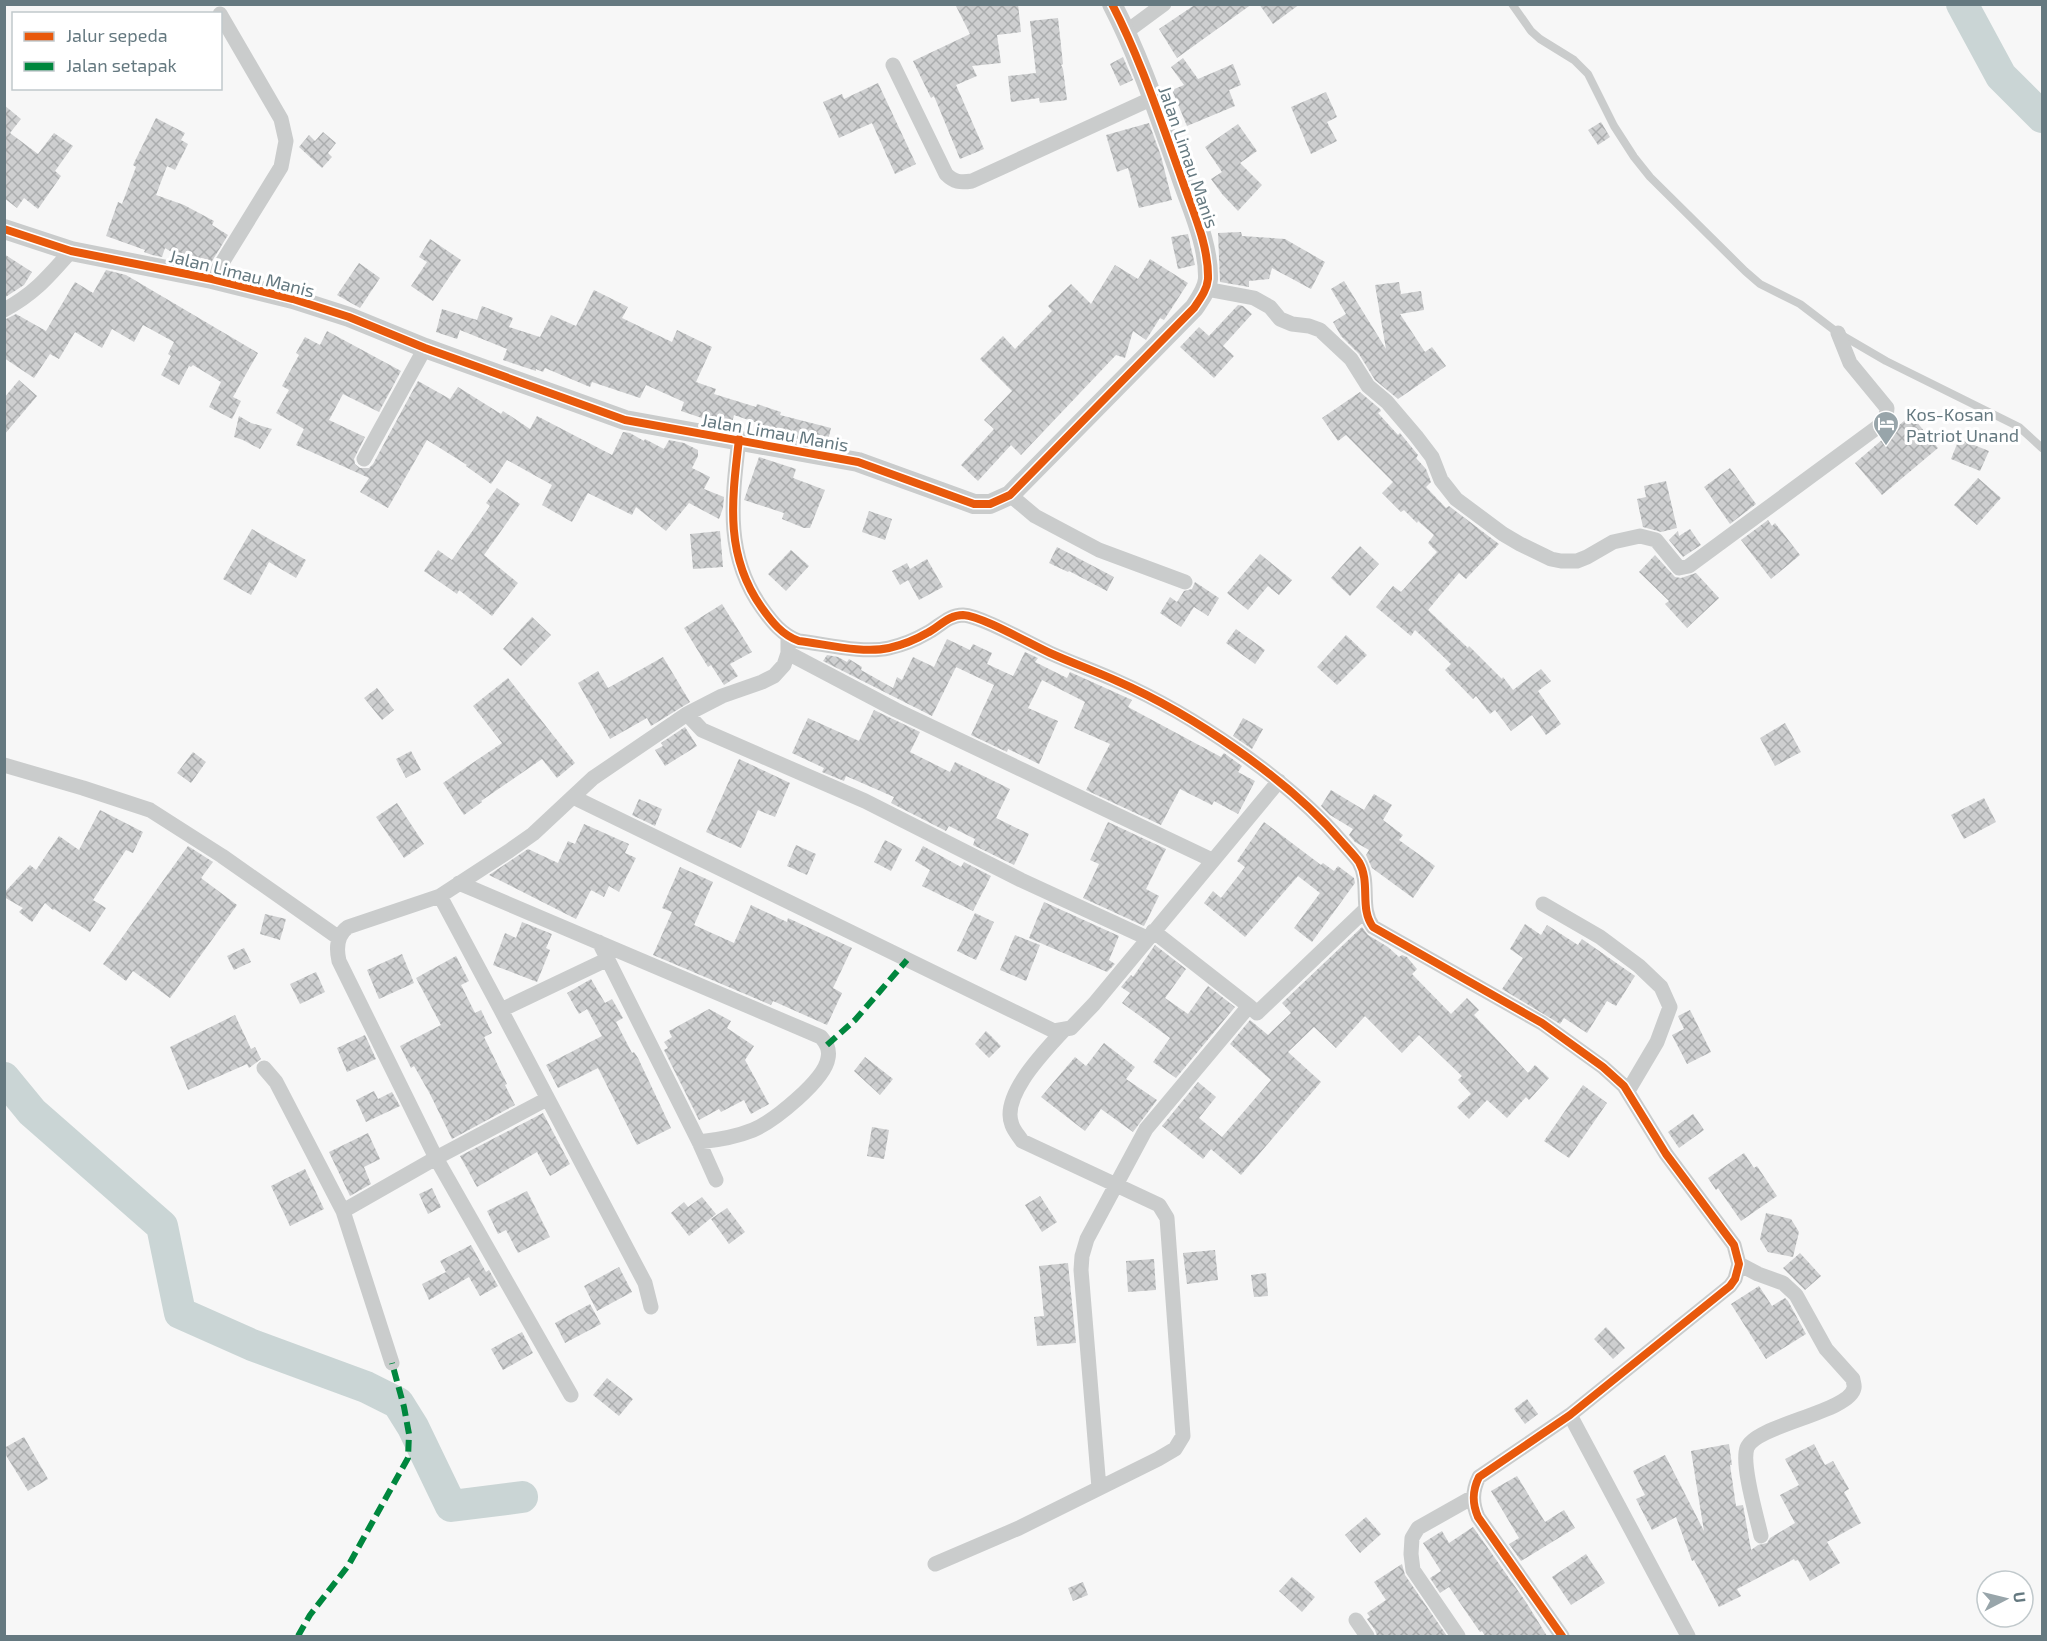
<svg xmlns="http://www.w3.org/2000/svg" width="2047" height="1641" viewBox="0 0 2047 1641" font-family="'Exo 2',sans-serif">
  <defs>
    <pattern id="building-cross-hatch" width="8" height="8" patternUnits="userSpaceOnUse" patternTransform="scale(1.5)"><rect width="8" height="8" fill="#cecfd0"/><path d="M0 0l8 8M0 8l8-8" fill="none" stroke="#abadae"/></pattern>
  </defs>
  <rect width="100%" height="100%" fill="#f7f7f7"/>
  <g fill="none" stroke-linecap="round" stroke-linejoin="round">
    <path stroke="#cad5d5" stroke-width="32" d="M1962,4L2001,76L2042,117
      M4,1078L32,1112L162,1226L180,1313L252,1345L366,1387L398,1403L413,1427L451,1506L522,1497"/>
  </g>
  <path fill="url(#building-cross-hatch)" d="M955,4H1018L1021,32L997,35L1001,63L972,66L977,76L956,85L984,149L960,159L934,96L931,98L913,61L970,34Z
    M1196,4H1252L1177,58L1159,29Z
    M1259,4H1300L1273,24Z
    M1058,18L1063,64L1061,65L1063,69L1067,100L1040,103L1039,98L1011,102L1008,76L1036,73L1030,21Z
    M1123,57L1133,80L1120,86L1110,64Z
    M1183,58L1198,79L1233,64L1241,85L1229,90L1235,106L1187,126L1172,90L1184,85L1171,67Z
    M878,83L916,164L895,174L872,123L839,138L823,102L842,94L844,99Z
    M1326,92L1337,117L1327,122L1337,141L1311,154L1291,107Z
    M4,105L21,119L10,133L38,154L54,133L73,146L55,171L61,176L38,209L24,198L17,208L4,198Z
    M156,118L185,133L181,140L188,144L175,170L167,166L156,195L184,205L214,221L212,225L228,235L209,266L195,263L186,258L185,260L165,248L162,257L152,255L144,252L145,250L106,236L118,202L122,204L136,167L133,165Z
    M1601,122L1610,137L1598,145L1588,130Z
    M1149,123L1161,156L1172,200L1139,208L1128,168L1117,172L1106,135Z
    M1238,124L1257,151L1240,163L1262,185L1238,211L1222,194L1211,179L1222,172L1205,147Z
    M323,132L336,143L328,153L332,157L322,168L299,147L309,135L315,141Z
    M1241,232L1242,236L1285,239L1325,262L1311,289L1272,268L1269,279L1249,281V287L1220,282L1218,233Z
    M1188,234L1195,265L1178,269L1171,237Z
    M430,239L461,260L433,301L411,286L427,262L419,257Z
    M4,254L32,272L24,285L4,298Z
    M1150,259L1188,283L1164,320L1160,318L1146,340L1133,331L1125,358L1116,355L1021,455L1011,445L978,481L961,465L994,429L984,420L1012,391L980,359L1003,336L1015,349L1052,311L1048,306L1071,284L1091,304L1115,265L1138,279Z
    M359,263L380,278L360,308L337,295Z
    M106,270L126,275L258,353L233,397L241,401L232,419L209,407L221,382L193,365L191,367L189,366L179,385L161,375L171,356L168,354L174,342L143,325L134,342L112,329L102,348L75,332L59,359L50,354L34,378L4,358V320L16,314L46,331L75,282L93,293Z
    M1344,281L1386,349L1375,285L1399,282L1401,294L1421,291L1424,310L1400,314L1425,352L1432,347L1446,366L1398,399L1375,380L1359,354L1341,336L1333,322L1346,314L1331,289Z
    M594,290L628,307L622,318L672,342L677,330L712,347L696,382L716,389L714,394L756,407L757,404L781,412L780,415L831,428L827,444L791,438L792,435L734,415L731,427L710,423L711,421L681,411L684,402L646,385L640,398L592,382L590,387L545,368L543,372L536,369V371L503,360L507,349L460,330L457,339L436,332L442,309L477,320L482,306L513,318L509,327L540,337L551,315L576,326Z
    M1238,305L1243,306L1252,314L1223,346L1234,356L1214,378L1180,347L1199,327L1209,336Z
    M327,331L401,371L379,412L343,394L329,420L365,437L354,459L355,464L360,468H369L373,464L418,381L450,399L458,387L501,414L503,411L530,429L537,416L612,455L623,432L630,433L644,441L645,439L664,449L669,440L684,443L698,450V456L692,468L710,477L704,489L724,497L723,508L719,519L689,503L666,531L636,507L632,515L588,493L572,522L542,505L552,485L507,460L491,484L466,466L467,465L427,440L388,508L360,492L369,478L296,445L304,429L276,413L289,390L282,386L299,355L296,353L305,337L320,345Z
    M19,380L37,396L4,435V398Z
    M1360,392L1380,409L1381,411L1378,413L1398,435L1400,433L1418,455L1416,458L1426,469L1431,482L1426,487L1446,508L1449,506L1499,544L1466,579L1459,573L1428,610L1468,648L1469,646L1502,679L1503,677L1513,690L1541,669L1551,681L1538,691L1561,724L1546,735L1532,715L1511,731L1495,710L1490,714L1476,696L1473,699L1445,670L1451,664L1415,630L1411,636L1376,607L1393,586L1401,592L1437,552L1428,543L1434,535L1418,521L1417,523L1404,510L1401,512L1382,493L1393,482L1346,435L1338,441L1322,418Z
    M1911,415L1938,448L1882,495L1855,463Z
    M239,416L251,423L272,429L260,449L243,440L234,437Z
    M1959,439L1989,451L1980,471L1951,459Z
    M759,457L796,469L793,478L825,490L810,528H804L782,519L784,513L744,500Z
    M1730,468L1756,504L1730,524L1704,487Z
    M1978,478L2001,498L1977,525L1954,505Z
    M1666,481L1677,528L1661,532L1643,527L1637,499L1646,497L1644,486Z
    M497,488L520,504L484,555L518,583L492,616L459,590L457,594L424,571L438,550L452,560L490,506L486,503Z
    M869,511L892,519L885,540L862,532Z
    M1768,520L1772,526L1775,523L1800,555L1771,579L1741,540Z
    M252,529L306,560L296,578L269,562L251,595L223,579Z
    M1690,529L1701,545L1683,557L1669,540L1678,531L1679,536Z
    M720,531L723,567L693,569L690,534Z
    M1360,546L1379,564L1350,596L1331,578Z
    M1057,547L1114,577L1107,591L1069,571L1068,572L1049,563Z
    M791,550L809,566L786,591L768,574Z
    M1260,554L1292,580L1279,595L1268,586L1248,610L1227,593Z
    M1655,555L1675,577L1681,578L1696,573L1719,598L1687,628L1665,604L1669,601L1639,572Z
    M927,559L943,587L919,600L908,580L900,585L892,571L907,563L910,569Z
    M1195,582L1219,598L1208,616L1194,607L1181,627L1160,613L1170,597L1177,602L1184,591L1192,589Z
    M722,604L752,652L730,664L738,676L724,685L711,665L708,667L684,628Z
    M532,617L551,635L521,666L503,649Z
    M1236,629L1265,650L1255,664L1226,643Z
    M1346,635L1367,655L1337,685L1317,667Z
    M947,639L970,650L973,644L992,653L987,664L1013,676L1025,652L1038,658L1035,662L1067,678L1070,672L1132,700L1128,707L1221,757L1224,753L1242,766L1238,772L1255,781L1238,814L1214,801L1212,805L1180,789L1161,825L1086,790L1110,744L1074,728L1085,702L1042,680L1028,708L1058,721L1039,764L1008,749L1007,752L971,735L994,685L956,667L932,716L823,661L827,655L838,657L847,662L849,659L862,667L861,670L893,688L897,677L902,680L913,657L934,667Z
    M663,657L690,702L651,726L647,718L610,739L578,683L598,671L608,688Z
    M508,678L575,763L557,778L542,759L481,801L482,802L464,815L443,783L502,743L473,706Z
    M377,688L394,710L382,720L364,698Z
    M874,710L920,732L910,752L950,772L955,762L1010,789L996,818L1029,834L1014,865L973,845L975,839L949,826L946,831L891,803L894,797L846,776L844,781L822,772L824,768L792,753L808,718L859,741Z
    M1243,718L1263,729L1252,749L1233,736Z
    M1785,723L1801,752L1775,766L1760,738Z
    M685,727L697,746L665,766L655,750L663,746L661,743Z
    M411,751L421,770L406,778L396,759Z
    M193,752L206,762L191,783L177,773Z
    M739,759L790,783L775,817L758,810L741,848L706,832Z
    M1331,790L1364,810L1374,794L1392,805L1383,820L1403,835L1399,840L1435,866L1413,898L1372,868L1366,855L1369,850L1355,842L1349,835L1353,829L1330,815L1321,806Z
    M1984,798L1996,822L1964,839L1951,815Z
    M639,799L662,809L655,826L632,815Z
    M397,803L424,844L404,858L376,817Z
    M100,810L143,832L133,853L126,850L93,900L106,908L90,932L54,909L53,910L45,903L32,922L19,912L23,908L4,897V893L30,865L36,870L59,836L79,850Z
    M1108,822L1166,849L1146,889L1159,896L1144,926L1083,898L1099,864L1090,860Z
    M1264,822L1321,865L1323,863L1334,871L1338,866L1354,878L1355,883L1312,942L1294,928L1320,893L1298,876L1245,937L1204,903L1213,891L1221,898L1245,867L1237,861Z
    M584,824L629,844L625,853L636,858L619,892L609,886L604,897L591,890L576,919L489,875L528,849L558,863L568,841L575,844Z
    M885,840L902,849L891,871L874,862Z
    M796,845L816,854L807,875L787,866Z
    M188,846L213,862L201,878L237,905L170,998L133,971L126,981L103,964Z
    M923,846L961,867L964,862L991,876L973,911L922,886L930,870L915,861Z
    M680,867L713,882L694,925L734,943L751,905L787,922L788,918L852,948L833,988L842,993L827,1025L773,1001L771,1005L653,955L672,912L662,908Z
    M1044,902L1119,936L1109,960L1115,964L1107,972L1029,938Z
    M975,913L994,922L976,960L957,951Z
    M265,914L286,919L280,940L260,934Z
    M522,922L552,934L546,948L550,950L537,982L493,965L505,933L516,938Z
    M1525,924L1541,935L1547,925L1578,945L1582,939L1635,976L1616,1006L1607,1001L1587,1033L1564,1018L1560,1024L1502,989L1523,958L1510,949Z
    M1362,927L1368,935L1388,947L1399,957L1402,955L1407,957L1417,969L1412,974L1451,1014L1467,998L1479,1010L1474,1015L1528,1073L1535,1065L1549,1078L1529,1100L1526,1097L1507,1118L1487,1100L1469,1119L1457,1107L1471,1094L1458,1080L1462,1076L1419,1035L1402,1053L1365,1016L1336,1048L1314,1027L1288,1052L1321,1082L1241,1175L1211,1149L1203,1159L1162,1126L1198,1082L1216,1097L1199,1118L1222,1137L1271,1080L1230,1044L1250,1020L1268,1035L1291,1013L1282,1003Z
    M1015,935L1040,945L1026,981L1000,970Z
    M1155,945L1186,969L1165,998L1188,1014L1208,986L1235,1007L1176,1078L1153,1062L1170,1038L1122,1003L1130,993L1121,987L1131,975L1133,977Z
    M244,948L251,962L234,970L227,956Z
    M402,954L414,983L379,999L367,970Z
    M456,956L469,981L461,985L475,1013L481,1010L492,1033L484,1037L507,1084L505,1085L515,1105L452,1139L430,1094L414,1066L411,1068L400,1046L441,1025L416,978Z
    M316,972L325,992L300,1004L290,984Z
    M591,979L605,1003L612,999L623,1018L616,1022L632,1053L634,1052L638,1058L671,1128L637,1145L598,1068L558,1088L546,1065L602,1036L587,1009L579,1014L567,993Z
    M709,1009L731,1021L727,1028L754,1046L745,1060L769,1104L751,1114L744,1100L721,1112L719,1109L699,1120L664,1050L668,1048L664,1042L672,1037L669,1031Z
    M1690,1010L1711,1052L1687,1064L1672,1035L1684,1029L1678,1016Z
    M235,1015L251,1049L255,1047L261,1059L249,1068L247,1064L188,1090L170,1047Z
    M986,1031L1001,1046L989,1058L975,1044Z
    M365,1035L376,1059L347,1072L337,1048Z
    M1104,1043L1135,1067L1126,1079L1157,1100L1133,1132L1101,1109L1085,1131L1041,1097L1075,1057L1086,1066Z
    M865,1057L893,1079L880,1095L854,1071Z
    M1583,1085L1607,1103L1569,1158L1544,1141Z
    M374,1091L378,1099L392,1092L400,1106L366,1122L356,1100Z
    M543,1113L570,1164L550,1176L537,1152L477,1187L460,1156Z
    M1693,1114L1704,1130L1679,1148L1668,1132Z
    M872,1127L889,1130L884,1159L867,1156Z
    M368,1133L380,1159L364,1167L371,1184L350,1196L329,1152Z
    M1744,1153L1754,1168L1757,1166L1777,1196L1741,1221L1718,1188L1716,1190L1708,1178Z
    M305,1169L324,1209L290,1226L271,1186Z
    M432,1188L441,1207L428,1214L419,1194Z
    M527,1191L550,1237L518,1253L506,1230L498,1234L487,1211Z
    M1040,1196L1057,1222L1042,1232L1025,1205Z
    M702,1197L716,1214L689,1236L671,1213L684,1202L688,1207Z
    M727,1208L745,1232L729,1244L711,1219Z
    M1766,1213L1791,1219L1799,1232L1793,1257L1768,1252L1760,1239Z
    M471,1245L486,1272L489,1270L498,1286L480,1296L469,1277L429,1300L422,1284L446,1272L440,1261Z
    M1215,1250L1218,1280L1187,1284L1183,1253Z
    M1800,1253L1821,1276L1805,1290L1783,1268Z
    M1154,1259L1156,1290L1128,1292L1126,1261Z
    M1068,1263L1076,1343L1037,1346L1034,1317L1044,1316L1039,1266Z
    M619,1267L632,1292L597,1311L584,1286Z
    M1266,1273L1268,1296L1254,1297L1251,1275Z
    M1759,1286L1772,1306L1785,1298L1788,1301L1806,1334L1766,1359L1731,1304Z
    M590,1304L601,1324L565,1343L555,1323Z
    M1606,1327L1625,1348L1613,1359L1594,1339Z
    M522,1332L533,1353L503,1370L491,1349Z
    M607,1378L633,1399L619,1416L593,1395Z
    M1527,1399L1538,1414L1525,1424L1514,1409Z
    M24,1437L48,1479L28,1491L4,1452V1448Z
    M1729,1444L1732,1465H1730L1736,1506L1743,1505L1751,1550L1758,1545L1767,1543L1770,1538L1795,1523L1780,1495L1799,1485L1785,1459L1814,1444L1825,1465L1833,1461L1849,1489L1844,1492L1861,1523L1827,1542L1840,1563L1810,1581L1798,1560L1795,1561L1794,1559L1737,1589L1741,1596L1719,1607L1694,1560L1692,1561L1676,1517L1652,1530L1636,1499L1645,1495L1633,1471L1665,1455L1704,1531L1691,1451Z
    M1517,1476L1545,1522L1564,1510L1575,1528L1521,1561L1509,1544L1519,1538L1491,1491Z
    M1366,1517L1381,1534L1360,1553L1345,1535Z
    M1473,1527L1526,1602L1547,1636H1485L1482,1631L1480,1632L1449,1587L1440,1593L1430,1578L1441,1571L1423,1543L1442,1531L1449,1543Z
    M1586,1554L1605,1583L1571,1605L1552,1577Z
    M1402,1564L1405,1575L1447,1636H1377L1375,1630L1367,1619L1370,1617L1367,1613L1386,1600L1374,1582Z
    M1292,1577L1315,1597L1302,1612L1279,1591Z
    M1083,1582L1088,1595L1073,1601L1068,1588Z"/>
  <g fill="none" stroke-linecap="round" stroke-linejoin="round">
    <path stroke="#cacccc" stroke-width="8" d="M1512,4L1531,31L1540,39L1574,60L1588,74L1614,126L1634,157L1650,177L1745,271L1760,284L1800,304L1838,333L1886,361L2019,427L2042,448"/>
    <path stroke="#cacccc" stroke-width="15" d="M1126,32L1164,4
      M893,65L946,174C954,182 960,183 972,181L1153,98
      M212,279L281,167L286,141L281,119L220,14
      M1206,289L1254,298L1270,307L1280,319L1292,324L1309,326L1320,330L1351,359L1368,386L1387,402L1416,436L1432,457L1441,480L1456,499L1503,534L1520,544L1551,559L1561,561H1577L1587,557L1613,542L1640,536L1656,540L1679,568L1689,566L1879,426L1886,418L1887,408L1850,363L1838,333
      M4,310C35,293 48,277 71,251
      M739,439C732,500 724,555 762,608C772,622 782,635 799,641C825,644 863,654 889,648C902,645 915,640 927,633C939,627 948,615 963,615C982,616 1030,644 1050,653C1072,663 1095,671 1117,681C1192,714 1288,779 1341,841C1347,848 1354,855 1359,862C1371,883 1359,908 1373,927L1542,1023L1603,1067L1624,1086L1666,1154L1734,1245L1739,1264L1735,1279L1730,1286L1570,1415L1479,1477C1472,1491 1472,1503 1478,1517L1562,1636
      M364,459L425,348
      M1010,495L1035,516L1099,550L1185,582
      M788,653L896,710L1212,860
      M687,714L702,730L865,801L1021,880L1147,938
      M4,765L83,788L150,810L222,856L339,938
      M573,797L1054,1031L1071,1028L1094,1004L1279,781
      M459,883L821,1037C826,1043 830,1049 828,1058C825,1080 774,1121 753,1130C736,1137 718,1140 699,1142
      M440,896L501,1010L645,1283L651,1307
      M1543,904L1600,937L1639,966L1661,987L1670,1007L1657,1042L1628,1091
      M1153,931L1249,1006
      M599,942L699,1142L716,1180
      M501,1010L606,960
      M264,1068L276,1082L343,1211
      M1739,1264L1758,1274L1783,1283L1796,1295L1826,1349L1853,1379C1853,1382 1855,1386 1854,1388C1850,1412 1755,1425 1747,1448C1741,1465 1757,1517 1761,1536
      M392,1363L343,1211L436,1158L547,1099
      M571,1395L436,1158L339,961C336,948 337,935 348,927L440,896L509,851L533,834L593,778L687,714L722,696L762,682L774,676L784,665L788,653V637
      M1570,1415L1688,1636
      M1099,1488L1081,1270L1082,1256L1087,1239L1146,1129L1249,1006L1257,1013L1366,909
      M935,1564L1019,1528L1158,1459L1175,1449L1183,1436L1167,1218L1159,1205L1022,1141C1019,1136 1014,1131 1012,1125C1000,1096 1045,1051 1063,1031
      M1356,1620L1367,1636
      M1458,1636L1413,1570L1411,1554L1412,1538L1418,1528L1473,1497"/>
    <path stroke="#cacccc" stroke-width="20" d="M4,229L71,251L212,279L293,299L349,317L425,348L625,420L858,462L974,504H990L1010,495L1194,308C1200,299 1207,290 1208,279C1209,244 1191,207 1180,174C1159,116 1140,58 1112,4"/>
    <path stroke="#00873e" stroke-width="6" stroke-dasharray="12 6" stroke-linecap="butt" d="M827,1045L855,1020L907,960
      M298,1636L310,1615L348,1566L408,1458L409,1434L404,1407L392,1363"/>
    <defs>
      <path id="cycleway" d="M4,229L71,251L212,279L293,299L349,317L425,348L625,420L858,462L974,504H990L1010,495L1194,308C1200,299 1207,290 1208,279C1209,244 1191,207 1180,174C1159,116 1140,58 1112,4
        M739,439C732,500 724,555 762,608C772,622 782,635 799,641C825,644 863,654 889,648C902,645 915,640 927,633C939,627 948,615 963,615C982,616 1030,644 1050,653C1072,663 1095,671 1117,681C1192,714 1288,779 1341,841C1347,848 1354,855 1359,862C1371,883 1359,908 1373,927L1542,1023L1603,1067L1624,1086L1666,1154L1734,1245L1739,1264L1735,1279L1730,1286L1570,1415L1479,1477C1472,1491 1472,1503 1478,1517L1562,1636"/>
    </defs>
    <use href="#cycleway" stroke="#fff" stroke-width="11"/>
    <use href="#cycleway" stroke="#e8590c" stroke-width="8"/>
  </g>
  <defs>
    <symbol id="hotel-pin" viewBox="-11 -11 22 30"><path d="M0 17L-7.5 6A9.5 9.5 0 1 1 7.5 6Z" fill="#98a5aa" stroke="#fff"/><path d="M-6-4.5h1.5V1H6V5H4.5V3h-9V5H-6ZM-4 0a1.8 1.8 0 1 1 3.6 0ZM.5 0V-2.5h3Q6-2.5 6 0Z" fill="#fff"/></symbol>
  </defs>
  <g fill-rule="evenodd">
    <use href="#hotel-pin" x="1871" y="409" width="30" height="40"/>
  </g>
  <g text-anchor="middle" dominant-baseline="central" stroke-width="6" stroke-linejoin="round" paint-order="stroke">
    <g font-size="18" fill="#657980" stroke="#fff">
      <text transform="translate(1189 157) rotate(71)">Jalan Limau Manis</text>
      <text transform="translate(242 273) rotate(14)">Jalan Limau Manis</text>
      <text transform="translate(775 432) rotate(10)">Jalan Limau Manis</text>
    </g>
    <g font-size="18" fill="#657980" stroke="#fff" text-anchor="start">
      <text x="1906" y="414">Kos-Kosan<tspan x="1906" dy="21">Patriot Unand</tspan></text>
    </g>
  </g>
  <rect width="2047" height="1641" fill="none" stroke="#657980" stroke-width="12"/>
  <rect x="12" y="12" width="210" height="78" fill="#ffffff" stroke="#c1c9cc" stroke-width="1.5"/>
  <rect x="24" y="32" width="30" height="9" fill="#e8590c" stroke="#c1c9cc" stroke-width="1.5"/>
  <text x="66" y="42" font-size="18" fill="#657980">Jalur sepeda</text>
  <rect x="24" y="62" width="30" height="9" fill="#00873e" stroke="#c1c9cc" stroke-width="1.5"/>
  <text x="66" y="72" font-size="18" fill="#657980">Jalan setapak</text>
  <g transform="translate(2005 1599) rotate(83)"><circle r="28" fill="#ffffff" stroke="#c1c9cc" stroke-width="1.5"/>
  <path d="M0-4.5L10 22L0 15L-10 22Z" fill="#98a5aa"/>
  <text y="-9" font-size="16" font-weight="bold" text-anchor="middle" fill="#657980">U</text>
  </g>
</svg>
